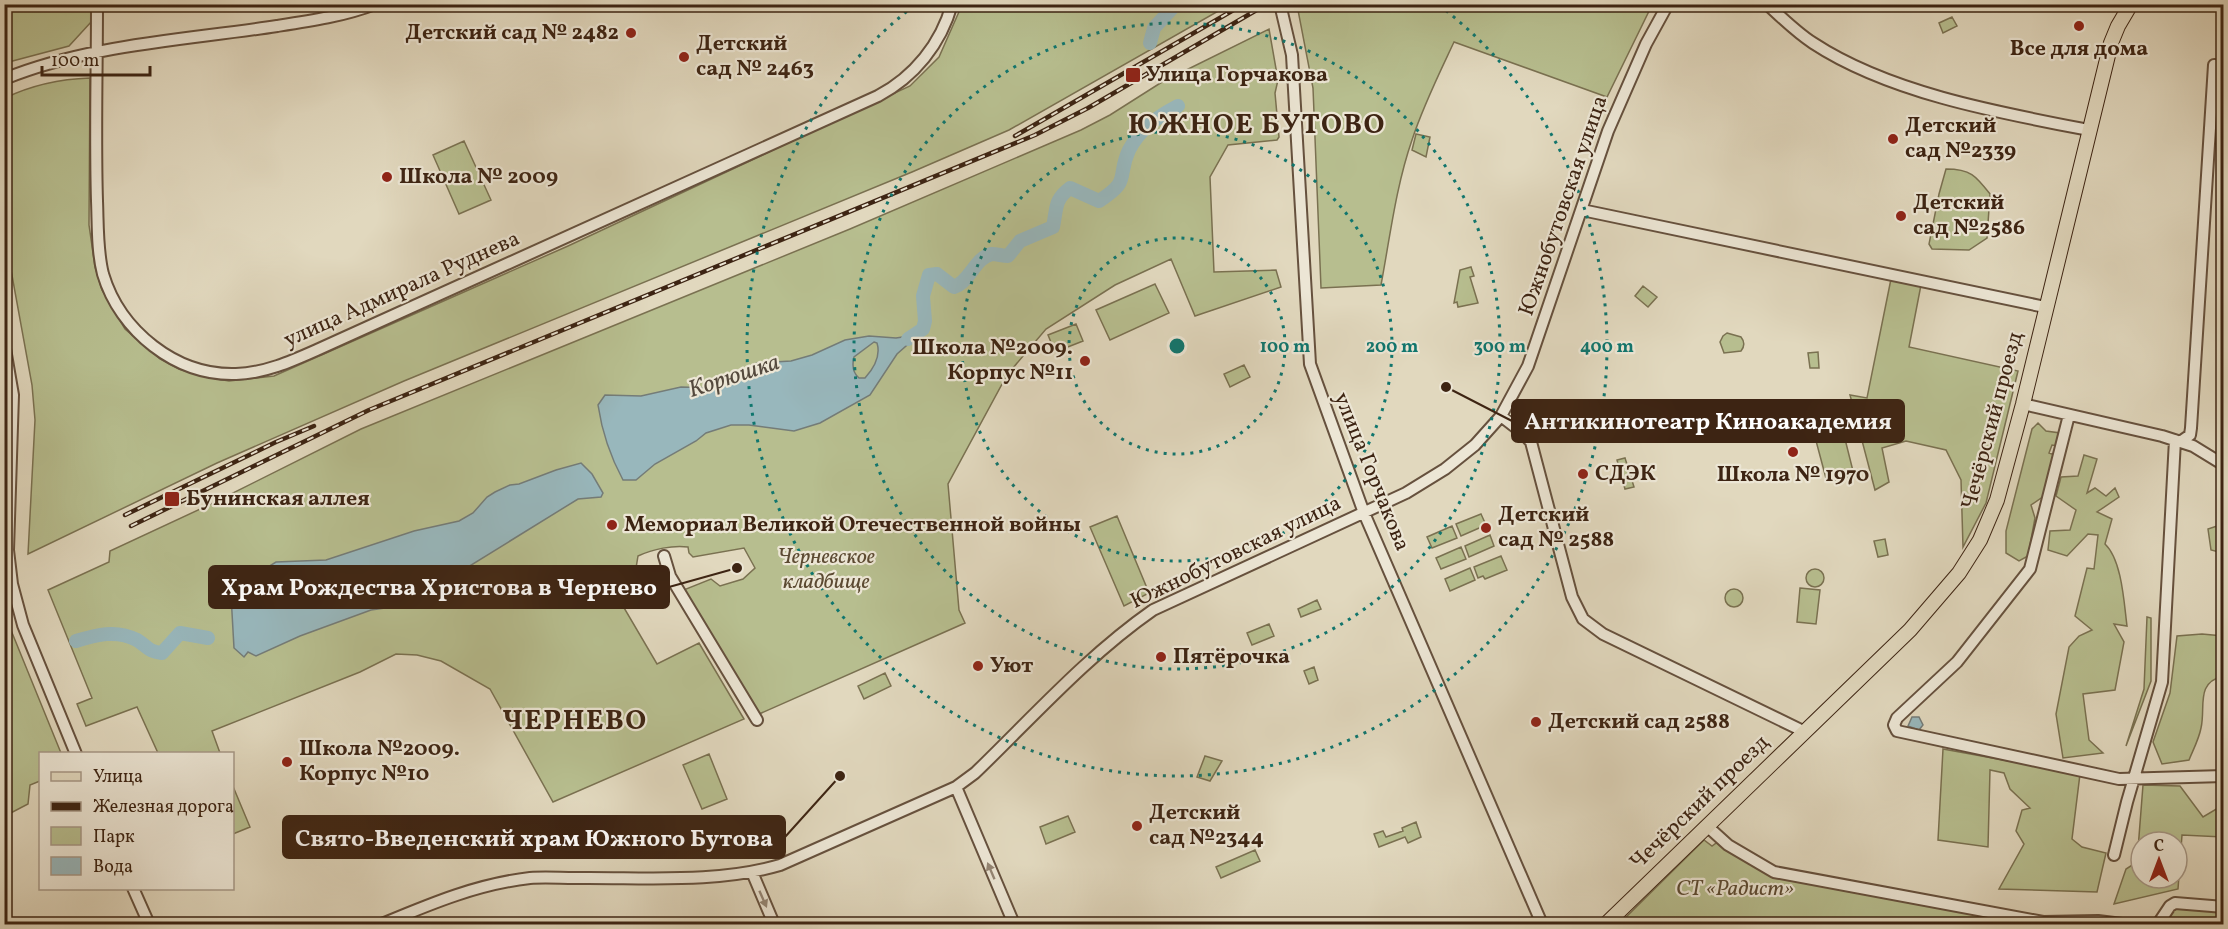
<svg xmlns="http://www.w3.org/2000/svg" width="2228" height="929" viewBox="0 0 2228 929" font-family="Vollkorn,serif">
  <rect width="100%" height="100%" fill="#e1d8be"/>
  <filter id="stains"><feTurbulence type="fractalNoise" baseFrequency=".00333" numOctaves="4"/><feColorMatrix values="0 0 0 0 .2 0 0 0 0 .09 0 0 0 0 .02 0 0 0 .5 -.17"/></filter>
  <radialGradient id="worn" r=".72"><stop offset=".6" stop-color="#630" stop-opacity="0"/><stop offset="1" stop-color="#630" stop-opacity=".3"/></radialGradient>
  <path fill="#b7be8f" stroke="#7a7151" stroke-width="1.5" fill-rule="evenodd" d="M5,5H92V21L69,46L5,63Z
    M962,5H1229L1009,130L912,172L404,381L217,463L28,554L35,420L32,385L5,237V98C32,85 60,79 90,78L89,225L95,267L102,290L125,329L160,359L179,369L206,377L229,381L274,376L568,246L910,86L939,57Z
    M1297,5V4L1652,5L1607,97L1454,42C1439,74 1423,106 1412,140C1396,186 1390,237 1381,285L1321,288L1313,88Z
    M1952,17L1957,26L1943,33L1939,23Z
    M1269,29L1278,80L1275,93L1279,137L1277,140L1228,145L1210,177L1214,272L1276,270L1281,287L1195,316L1171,259L1115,285L1046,329L1007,375L948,484L959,610L965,623L750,718L676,593L711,579L720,586L743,579L755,568L744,548L693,557L689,553L688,547C673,545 653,549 638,556L636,568L610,584L657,664L699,643L744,719L553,802L490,689L441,661L417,655L396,654L360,672L212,731L220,753H158L137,707L86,726L77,704L92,698L48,590L109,562L110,551L211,504L361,429L850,229L1081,130L1110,115L1162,82Z
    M1416,134L1430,137L1426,157L1412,150Z
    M464,141L491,200L459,214L433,155Z
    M1946,169C1971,169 1976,176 1990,194L1987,238L1969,250L1932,249L1929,244L1939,194Z
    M1471,267L1474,276L1470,277L1478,303L1458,307L1457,302L1454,303L1460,270Z
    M1891,279L1921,285L1909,347L2018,371L1986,503L1963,547L1961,480L1946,450L1906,441L1882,448L1889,482L1875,490L1850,395L1867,398Z
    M1155,284L1169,313L1110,340L1096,310Z
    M1643,286L1657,297L1648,307L1635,296Z
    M1076,324L1083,341L1055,352L1048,335Z
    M1727,333L1741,337C1745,342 1745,346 1741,351L1724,353L1720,342L1723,336Z
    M1818,352L1819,368H1810L1808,353Z
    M1244,365L1250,377L1230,387L1224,374Z
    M1839,415L1854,475L1827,482L1811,422Z
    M2038,423L2046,431L2060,433L2058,446L2052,445L2049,453L2055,455L2044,496L2031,505L2035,518L2028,556L2019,561L2006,553V531L2032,429Z
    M2084,455L2097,459L2087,493L2095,488L2106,496L2115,488L2119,497L2097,512L2112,519L2105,544C2122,560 2124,603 2127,626L2114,624L2124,642L2115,690L2083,694L2089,740L2103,753L2063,758L2056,714L2069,647L2079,636L2092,630L2075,616L2087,568L2094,569L2098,535L2088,534L2067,556L2048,550L2050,531L2070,530L2076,510L2056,496L2061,477L2078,476Z
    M1625,458L1634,487L1625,489L1617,460Z
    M1481,514L1486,525L1461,536L1456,524Z
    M1117,516L1149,593L1124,606L1090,527Z
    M2223,524H2224L2223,566V553L2211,550L2208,529Z
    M1452,526L1457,538L1432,548L1427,537Z
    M1490,535L1494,546L1469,557L1465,546Z
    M1885,539L1888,555L1878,557L1874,541Z
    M1461,547L1466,559L1441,569L1436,558Z
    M1501,556L1507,570L1485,579L1483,576L1478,578L1474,567Z
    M1470,568L1475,580L1450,591L1445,579Z
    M1806 578a9 9 0 1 1 18 0a9 9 0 1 1-18 0Z
    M1800,588L1820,590L1816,624L1797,622Z
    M1725 598a9 9 0 1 1 18 0a9 9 0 1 1-18 0Z
    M1317,600L1321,609L1301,617L1298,609Z
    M4,613L61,753L40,754V781L30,785L28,804L5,816Z
    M2147,617L2151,618V681L2126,746L2144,689Z
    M1269,624L1274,636L1252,645L1247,633Z
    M2202,634L2223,636V676C2195,683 2206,707 2201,728C2199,739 2193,750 2189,760L2162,764L2153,742L2170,693L2177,636Z
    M1314,667L1318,680L1309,684L1304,671Z
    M885,673L891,686L864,699L858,686Z
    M1943,749L2080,774L2072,839L2082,847L2106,853L2097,892L1999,889L2024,844L2016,831L2022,810L2030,808L2010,789L2004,773L1990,770L1988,847L1938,840Z
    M709,754L727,799L702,809L683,765Z
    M1205,756L1222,761L1210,781L1197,777Z
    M232,784L250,827L233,834H232Z
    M2143,785L2180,786L2203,817L2223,805V837L2182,835L2178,889L2114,904L2126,869L2137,862ZM2141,842H2177V878H2141Z
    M1068,816L1075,832L1046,844L1040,827Z
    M1416,822L1421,837L1408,843L1405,837L1379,847L1374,834L1383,831L1386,837L1403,831L1402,828Z
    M1723,838L1775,870L2044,917L2152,923L2170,901L2224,903L2223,924H1619L1704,840L1712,846Z
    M1255,850L1260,861L1221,878L1216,867Z"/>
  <path fill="#98b7bc" stroke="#747c78" stroke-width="1.5" fill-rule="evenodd" d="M920,329L923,331L897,354L870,395L820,423L794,431L749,425H731L706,433L696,441L655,464L636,480H623C610,456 602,432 598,405L605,395L641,396L681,387L714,388L727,381L742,370L757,363L791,361L812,355L845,340L869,336L896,338L909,336ZM874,342L877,343C881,356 874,368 865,378H859C853,373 852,365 854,357Z
    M581,463L592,474L603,493L601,497L578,499L421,596L392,607L371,610L300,636L256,656L248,652L244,657L234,648L231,595L234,588L276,562L326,560L414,531L459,521L473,513L487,497L495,492L510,485L519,484L556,470Z
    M1912,717H1919L1923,725L1919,730L1908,726Z"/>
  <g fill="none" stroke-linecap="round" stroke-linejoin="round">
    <path stroke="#98b7bc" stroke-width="14" d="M1150,43L1154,28L1176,4
      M908,339L923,329L925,321L923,296L929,275L937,274L954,287C970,282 975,257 992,254C997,254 1003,256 1008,256L1020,241L1053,227C1057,208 1054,200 1070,188L1099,201C1132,180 1116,178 1129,150C1140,129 1157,117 1178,106
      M76,641C96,635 116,629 137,640C148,647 147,651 162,653L180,633L208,638"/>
    <defs>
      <path id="minor" d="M97,4C97,70 95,136 97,201C98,225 97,251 103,274C120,331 176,376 236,374C266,373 292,361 319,349L878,96C914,77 941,44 952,4
        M1280,4L1292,55L1310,364L1364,513L1542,924
        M1767,4C1781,17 1796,32 1813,43C1889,93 2000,113 2089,130
        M4,79C90,44 187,40 277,26C310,21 344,16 375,4
        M1582,210L2045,307
        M4,343L13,395L8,550L12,584L23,625L76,754
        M2023,404L2162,436L2193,446L2224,465
        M2069,415L2030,569L1957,662L1897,718L1894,725L1897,731L2119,779L2224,776
        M1501,416L1523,433L1531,442L1572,597L1583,619L1603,634L1803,731
        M2180,442L2190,435L2191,428L2214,65L2224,66
        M664,556L670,576L757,720
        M956,787L1014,924
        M1707,826L1728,845L1774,872L2043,922L2098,921L2122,924
        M2114,855L2127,802L2162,682L2175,440
        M752,872L774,924
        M133,888L149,924
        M382,924C430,904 477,884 530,878C545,877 560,878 575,878C643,877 715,884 780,865L956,787L975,773C1032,718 1087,656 1153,610L1406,493L1445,469L1475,445L1501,416L1528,366L1608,131L1646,44L1668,4
        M2158,924L2170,906L2175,903L2224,907"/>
      <path id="major" d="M1606,924L1910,630L1959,573L1980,540L1997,500L2023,404L2111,43L2118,26L2131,4"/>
    </defs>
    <use href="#minor" stroke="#66513e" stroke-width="14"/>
    <use href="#major" stroke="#3d2413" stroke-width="16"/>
    <use href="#minor" stroke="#ece6d5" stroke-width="10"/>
    <use href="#major" stroke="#e1d8be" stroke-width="14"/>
    <defs>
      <path id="rail" d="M1015,136L1244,4
        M125,515L276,442L314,426
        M131,526L369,410L1035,135L1088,108L1267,4"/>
    </defs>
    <use href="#rail" stroke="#3d2413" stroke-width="4.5"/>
    <use href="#rail" stroke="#ece6d5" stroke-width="2" stroke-dasharray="7" stroke-linecap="butt"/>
  </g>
  <defs><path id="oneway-solid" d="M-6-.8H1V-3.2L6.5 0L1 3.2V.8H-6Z" transform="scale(1.5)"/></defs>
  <g fill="#948574">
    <use href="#oneway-solid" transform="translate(991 871) rotate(-113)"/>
    <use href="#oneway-solid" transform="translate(763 899) rotate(66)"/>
  </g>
  <g fill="none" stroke="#0f766e" stroke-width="3" stroke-dasharray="3 6">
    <circle cx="1177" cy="346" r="108"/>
    <circle cx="1177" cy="346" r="215"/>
    <circle cx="1177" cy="346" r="323"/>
    <path d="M1439 5A430 430 0 1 1 915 5"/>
  </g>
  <g fill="#8f2418" stroke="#ece6d5" stroke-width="2">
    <circle cx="2079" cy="26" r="6"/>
    <circle cx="631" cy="33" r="6"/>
    <circle cx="684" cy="57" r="6"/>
    <rect x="1125" y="67" width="16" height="16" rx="3"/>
    <circle cx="1893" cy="139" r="6"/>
    <circle cx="387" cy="177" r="6"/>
    <circle cx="1901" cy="216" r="6"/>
    <circle cx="1085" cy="361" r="6"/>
    <circle cx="1793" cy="452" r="6"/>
    <circle cx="1583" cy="474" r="6"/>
    <rect x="164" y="491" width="16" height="16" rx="3"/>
    <circle cx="612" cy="525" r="6"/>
    <circle cx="1486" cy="528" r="6"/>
    <circle cx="1161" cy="657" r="6"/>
    <circle cx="978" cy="666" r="6"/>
    <circle cx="1536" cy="722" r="6"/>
    <circle cx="287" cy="762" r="6"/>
    <circle cx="1137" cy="826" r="6"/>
  </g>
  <g text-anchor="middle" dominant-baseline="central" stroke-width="4.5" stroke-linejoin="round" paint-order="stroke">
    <g font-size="22" font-weight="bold" fill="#3d2413" stroke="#ece6d5" text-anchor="start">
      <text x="619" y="33" text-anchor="end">Детский сад № 2482</text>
      <text x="696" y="44">Детский<tspan x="696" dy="25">сад № 2463</tspan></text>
      <text x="2079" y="49" text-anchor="middle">Все для дома</text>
      <text x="1146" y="75">Улица Горчакова</text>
      <text x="1905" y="126">Детский<tspan x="1905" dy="25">сад №2339</tspan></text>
      <text x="399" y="177">Школа № 2009</text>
      <text x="1913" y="203">Детский<tspan x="1913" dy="25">сад №2586</tspan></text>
      <text x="1073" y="348" text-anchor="end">Школа №2009.<tspan x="1073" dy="25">Корпус №11</tspan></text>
      <text x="1595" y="474">СДЭК</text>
      <text x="1793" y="475" text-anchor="middle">Школа № 1970</text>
      <text x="186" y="499">Бунинская аллея</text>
      <text x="1498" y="515">Детский<tspan x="1498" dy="25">сад № 2588</tspan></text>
      <text x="624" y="525">Мемориал Великой Отечественной войны</text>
      <text x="1173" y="657">Пятёрочка</text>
      <text x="990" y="666">Уют</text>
      <text x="1548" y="722">Детский сад 2588</text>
      <text x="299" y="749">Школа №2009.<tspan x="299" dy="25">Корпус №10</tspan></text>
      <text x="1149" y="813">Детский<tspan x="1149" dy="25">сад №2344</tspan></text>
    </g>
    <g font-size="22" fill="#3d2413" stroke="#ece6d5">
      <text transform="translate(1564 206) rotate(-71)">Южнобутовская улица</text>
      <text transform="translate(402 290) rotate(-24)">улица Адмирала Руднева</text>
      <text transform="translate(1993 421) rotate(-75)">Чечёрский проезд</text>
      <text transform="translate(1371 472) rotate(68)">улица Горчакова</text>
      <text transform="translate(1236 553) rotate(-26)">Южнобутовская улица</text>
      <text transform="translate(1700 803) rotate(-44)">Чечёрский проезд</text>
    </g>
    <g font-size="22" font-style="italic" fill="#5c4a32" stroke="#ece6d5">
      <text x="826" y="557">Черневское<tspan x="826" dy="25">кладбище</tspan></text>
      <text x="1735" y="889">СТ «Радист»</text>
    </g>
    <g font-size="24" font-style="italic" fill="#54493d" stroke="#ece6d5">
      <text transform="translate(734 377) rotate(-18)">Корюшка</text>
    </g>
    <g font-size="28" font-weight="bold" letter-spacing="1.5" fill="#3d2413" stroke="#ece6d5">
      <text x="1257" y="125">ЮЖНОЕ БУТОВО</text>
      <text x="575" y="721">ЧЕРНЕВО</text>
    </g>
  </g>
  <circle cx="1177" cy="346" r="9" fill="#0f766e" stroke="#ece6d5" stroke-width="3"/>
  <g font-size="18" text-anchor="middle" font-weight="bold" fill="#0f766e" stroke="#ece6d5" stroke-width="4.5" stroke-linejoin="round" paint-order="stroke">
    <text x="1285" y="352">100 m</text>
    <text x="1392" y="352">200 m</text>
    <text x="1500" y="352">300 m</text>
    <text x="1607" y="352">400 m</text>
  </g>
  <path fill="none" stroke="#3d2413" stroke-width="2" d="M1446 387L1512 421M737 568L669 587M840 776L785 837"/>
  <g fill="#3d2413" stroke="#ece6d5" stroke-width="2">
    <circle cx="1446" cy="387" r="6"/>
    <circle cx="737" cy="568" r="6"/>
    <circle cx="840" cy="776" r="6"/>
  </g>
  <g fill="#3d2413" stroke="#3d2413" stroke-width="2">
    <rect x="1512" y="400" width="392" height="42" rx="6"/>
    <rect x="209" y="566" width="460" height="42" rx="6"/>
    <rect x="283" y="816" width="502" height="42" rx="6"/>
  </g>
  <g font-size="24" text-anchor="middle" font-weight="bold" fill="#fff">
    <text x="1708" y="429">Антикинотеатр Киноакадемия</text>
    <text x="439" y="595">Храм Рождества Христова в Чернево</text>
    <text x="534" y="846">Свято-Введенский храм Южного Бутова</text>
  </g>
  <rect width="2228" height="929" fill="none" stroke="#e1d8be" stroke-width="24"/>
  <rect x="6" y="6" width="2216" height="917" fill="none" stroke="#3d2413" stroke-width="3"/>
  <rect x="12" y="12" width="2204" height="905" fill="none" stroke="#3d2413" stroke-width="1.5"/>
  <rect x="39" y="752" width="195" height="138" fill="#ece6d5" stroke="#a69887" stroke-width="1.5"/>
  <rect x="51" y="772" width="30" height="9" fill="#e1d8be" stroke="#a69887" stroke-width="1.5"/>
  <text x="93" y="782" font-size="18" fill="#3d2413">Улица</text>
  <rect x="51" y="802" width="30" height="9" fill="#3d2413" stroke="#a69887" stroke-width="1.5"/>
  <text x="93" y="812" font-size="18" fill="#3d2413">Железная дорога</text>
  <rect x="51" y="827" width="30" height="18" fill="#b7be8f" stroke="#a69887" stroke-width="1.5"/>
  <text x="93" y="842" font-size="18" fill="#3d2413">Парк</text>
  <rect x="51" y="857" width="30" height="18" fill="#98b7bc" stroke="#a69887" stroke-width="1.5"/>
  <text x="93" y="872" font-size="18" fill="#3d2413">Вода</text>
  <g transform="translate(2159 860)"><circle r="28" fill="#ece6d5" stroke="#a69887" stroke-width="1.5"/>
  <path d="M0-4.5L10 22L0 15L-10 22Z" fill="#8f2418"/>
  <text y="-9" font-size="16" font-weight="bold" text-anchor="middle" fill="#3d2413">С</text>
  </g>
  <path d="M42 66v9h108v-9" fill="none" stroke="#3d2413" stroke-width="3"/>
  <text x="51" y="66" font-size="18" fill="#3d2413" stroke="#ece6d5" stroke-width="4.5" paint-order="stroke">100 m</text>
  <rect width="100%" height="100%" filter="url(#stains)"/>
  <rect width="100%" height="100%" fill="url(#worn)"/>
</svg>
